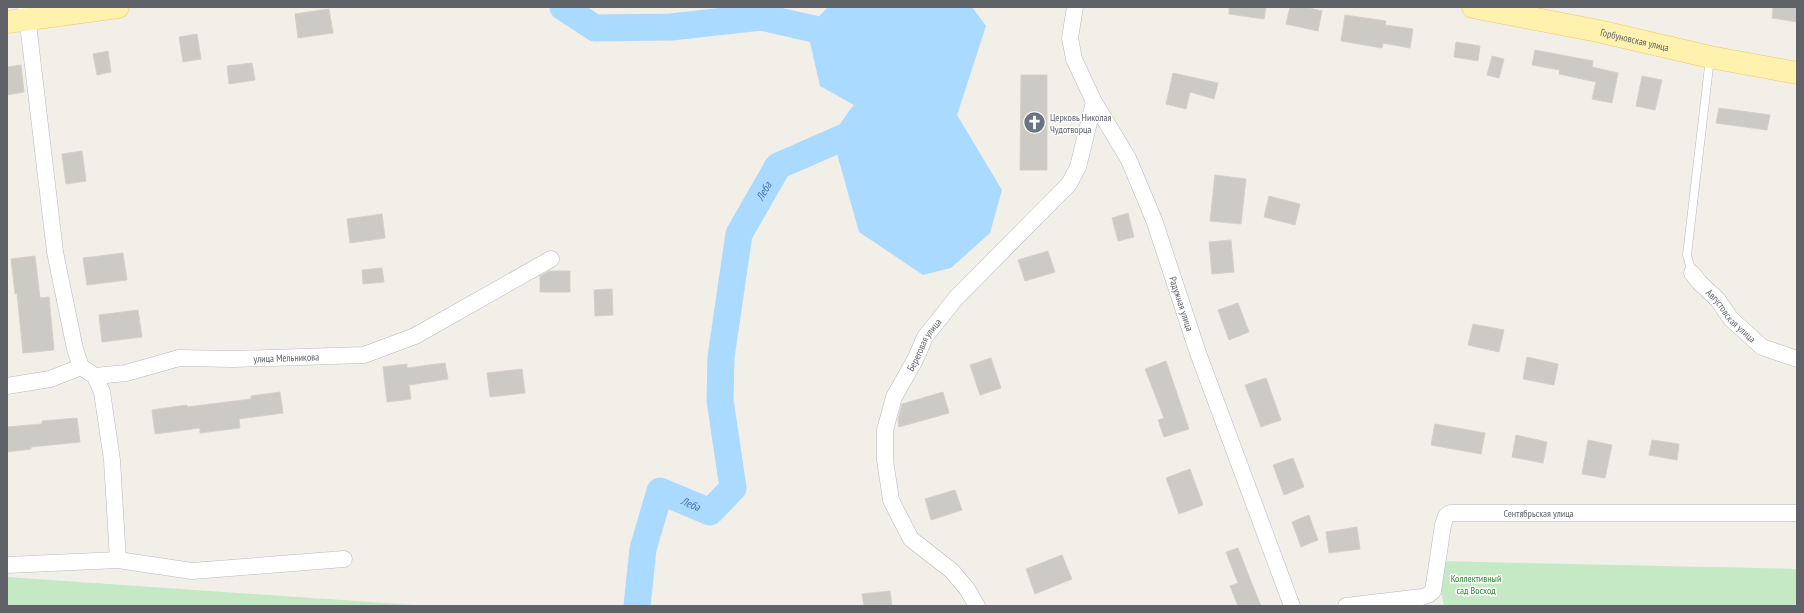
<svg xmlns="http://www.w3.org/2000/svg" width="1804" height="613" viewBox="0 0 1804 613" font-family="'PT Sans Narrow',sans-serif">
  <rect width="100%" height="100%" fill="#f1efe8"/>
  <path fill="#c5e8c5" d="M1435,561L1797,569V606H1444Z
    M7,577L428,606H7Z"/>
  <path fill="#aadaff" d="M828,7H972L986,26L957,115L1002,190L990,233L951,268L923,275L859,232L832,136L854,105L820,86L807,29Z"/>
  <g fill="none" stroke-linecap="round" stroke-linejoin="round">
    <g stroke="#aadaff" stroke-width="27">
      <path d="M563,7L595,28L671,27L761,17L818,30L842,45"/>
      <path id="s1" d="M637,606L643,549L660,491L710,512L733,488L720,400L721,357L739,234L778,166L849,135L860,119"/>
    </g>
  </g>
  <path fill="#cccac5" stroke="#d6d1c6" d="M1229,7H1266L1264,19L1229,14Z
    M1290,7H1305L1322,11L1318,31L1286,24Z
    M1773,7H1797V22L1772,18Z
    M329,9L333,33L298,38L295,14Z
    M1345,15L1386,21L1385,25L1413,29L1410,48L1383,43L1382,48L1341,41Z
    M197,34L201,59L183,62L179,37Z
    M1456,42L1480,46L1478,61L1454,57Z
    M1535,50L1593,61L1592,67L1618,73L1612,103L1592,99L1596,82L1559,74L1560,70L1532,65Z
    M108,51L111,72L97,75L93,54Z
    M1492,56L1504,59L1499,78L1487,75Z
    M252,63L255,80L229,84L227,66Z
    M21,65L24,92L7,95V67Z
    M1173,73L1218,83L1214,99L1190,92L1186,109L1166,104Z
    M1021,75H1047V170H1020Z
    M1642,76L1662,80L1655,110L1636,106Z
    M1719,108L1770,115L1767,130L1716,123Z
    M82,151L86,181L66,184L62,154Z
    M1215,175L1246,179L1241,224L1210,221Z
    M1269,196L1300,204L1295,225L1264,217Z
    M1128,213L1134,237L1118,241L1112,218Z
    M382,214L385,238L350,243L347,219Z
    M1231,240L1234,272L1212,274L1209,242Z
    M1048,251L1055,272L1025,281L1018,260Z
    M123,253L127,280L87,285L83,258Z
    M35,256L40,298L49,297L54,350L23,353L17,293L15,294L11,259Z
    M382,268L384,282L363,284L362,270Z
    M549,271H570V292H540V276Z
    M612,289L613,315L595,316L594,290Z
    M1238,303L1249,332L1229,340L1218,310Z
    M138,310L142,337L102,342L99,315Z
    M1473,324L1504,330L1499,352L1468,345Z
    M1527,357L1558,364L1554,385L1523,379Z
    M991,358L1001,388L980,395L970,365Z
    M1166,361L1189,429L1164,437L1158,420L1164,418L1145,369Z
    M445,363L448,379L409,385L411,399L387,402L383,367L407,364V368Z
    M522,369L525,393L490,397L487,373Z
    M1266,378L1281,420L1261,427L1245,385Z
    M280,392L283,413L239,419L240,428L200,433V428L155,434L152,410L187,405V407L251,399V396Z
    M943,392L949,413L899,427L898,420L902,404Z
    M77,418L80,442L31,447V449L7,452V427L42,424V421Z
    M1435,424L1485,433L1481,454L1431,445Z
    M1516,435L1547,442L1543,463L1512,457Z
    M1588,440L1612,445L1605,478L1582,474Z
    M1652,440L1679,444L1677,460L1649,455Z
    M1293,458L1304,487L1284,495L1273,465Z
    M1190,469L1203,505L1179,514L1166,478Z
    M955,490L962,510L931,520L925,499Z
    M1309,515L1318,540L1301,547L1292,522Z
    M1357,527L1360,549L1329,553L1326,532Z
    M1238,548L1250,579L1261,606H1238L1230,586L1238,583L1226,552Z
    M1062,555L1072,579L1035,594L1026,569Z
    M890,591L892,606H864L862,594Z"/>
  <g fill="none" stroke-linecap="round" stroke-linejoin="round">
    <defs>
      <path id="lane" d="M1692,273L1687,255L1710,58"/>
      <g id="street">
        <path d="M26,7L55,252L75,349L81,367"/>
        <path id="s2" d="M1075,7L1070,38L1074,59L1094,102L1128,158L1154,220L1198,353L1292,606"/>
        <path id="s3" d="M1692,273L1699,282L1718,300L1731,319L1762,347L1797,359"/>
        <path d="M95,376L102,392L112,460L118,560"/>
        <path id="s4" d="M7,386L50,379L81,367L95,376L126,373L179,358L234,359L364,355L415,336L551,259"/>
        <path d="M7,565L118,560L192,571L344,559"/>
        <path id="s5" d="M977,606L967,589L952,571L911,539L900,518L891,500L885,460V430L894,397L915,360L925,337L956,298L1069,184L1078,167L1094,102"/>
        <path id="s6" d="M1346,606L1422,597L1428,595L1433,591L1443,525L1446,516L1450,513H1797"/>
      </g>
      <g id="primary">
        <path id="s7" d="M1473,7L1598,31L1710,57L1797,73"/>
        <path d="M7,22L118,7"/>
      </g>
    </defs>
    <use href="#lane" stroke="#b5b8bc" stroke-width="9"/>
    <use href="#street" stroke="#b5b8bc" stroke-width="17"/>
    <use href="#primary" stroke="#f2c960" stroke-width="23"/>
    <use href="#lane" stroke="#fff" stroke-width="8"/>
    <use href="#street" stroke="#fff" stroke-width="16"/>
    <use href="#primary" stroke="#fff2af" stroke-width="22"/>
  </g>
  <defs>
    <symbol id="church-disc" viewBox="-11 -11 22 22"><circle r="9.5" fill="#6b7280" stroke="#fff"/><path d="M-1.2-6h2.4v3.5h3.3v2.4h-3.3V6h-2.4V-.1h-3.3v-2.4h3.3Z" fill="#fff"/></symbol>
  </defs>
  <g fill-rule="evenodd">
    <use href="#church-disc" x="1022" y="110" width="25" height="25"/>
  </g>
  <g text-anchor="middle" dominant-baseline="central" stroke-width="3" stroke-linejoin="round" paint-order="stroke">
    <g font-size="10" fill="#5f6368" stroke="#fff">
      <text stroke="none"><textPath href="#s7" startOffset="165">Горбуновская улица</textPath></text>
      <text stroke="none"><textPath href="#s2" startOffset="321">Радужная улица</textPath></text>
      <text stroke="none"><textPath href="#s3" startOffset="58">Августовская улица</textPath></text>
      <text stroke="none"><textPath href="#s5" startOffset="304">Береговая улица</textPath></text>
      <text stroke="none"><textPath href="#s4" startOffset="287">улица Мельникова</textPath></text>
      <text stroke="none"><textPath href="#s6" startOffset="259">Сентябрьская улица</textPath></text>
    </g>
    <g font-size="10" fill="#5b616d" stroke="#fff" text-anchor="start">
      <text x="1050" y="117">Церковь Николая<tspan x="1050" dy="12">Чудотворца</tspan></text>
    </g>
    <g font-size="10" fill="#348238" stroke="#fff">
      <text x="1476" y="578">Коллективный<tspan x="1476" dy="12">сад Восход</tspan></text>
    </g>
    <g font-size="11" font-style="italic" fill="#4174aa" stroke="#fff">
      <text stroke="none"><textPath href="#s1" startOffset="511">Леба</textPath></text>
      <text stroke="none"><textPath href="#s1" startOffset="151">Леба</textPath></text>
    </g>
  </g>
  <rect width="1804" height="613" fill="none" stroke="#5f6368" stroke-width="16"/>
</svg>
